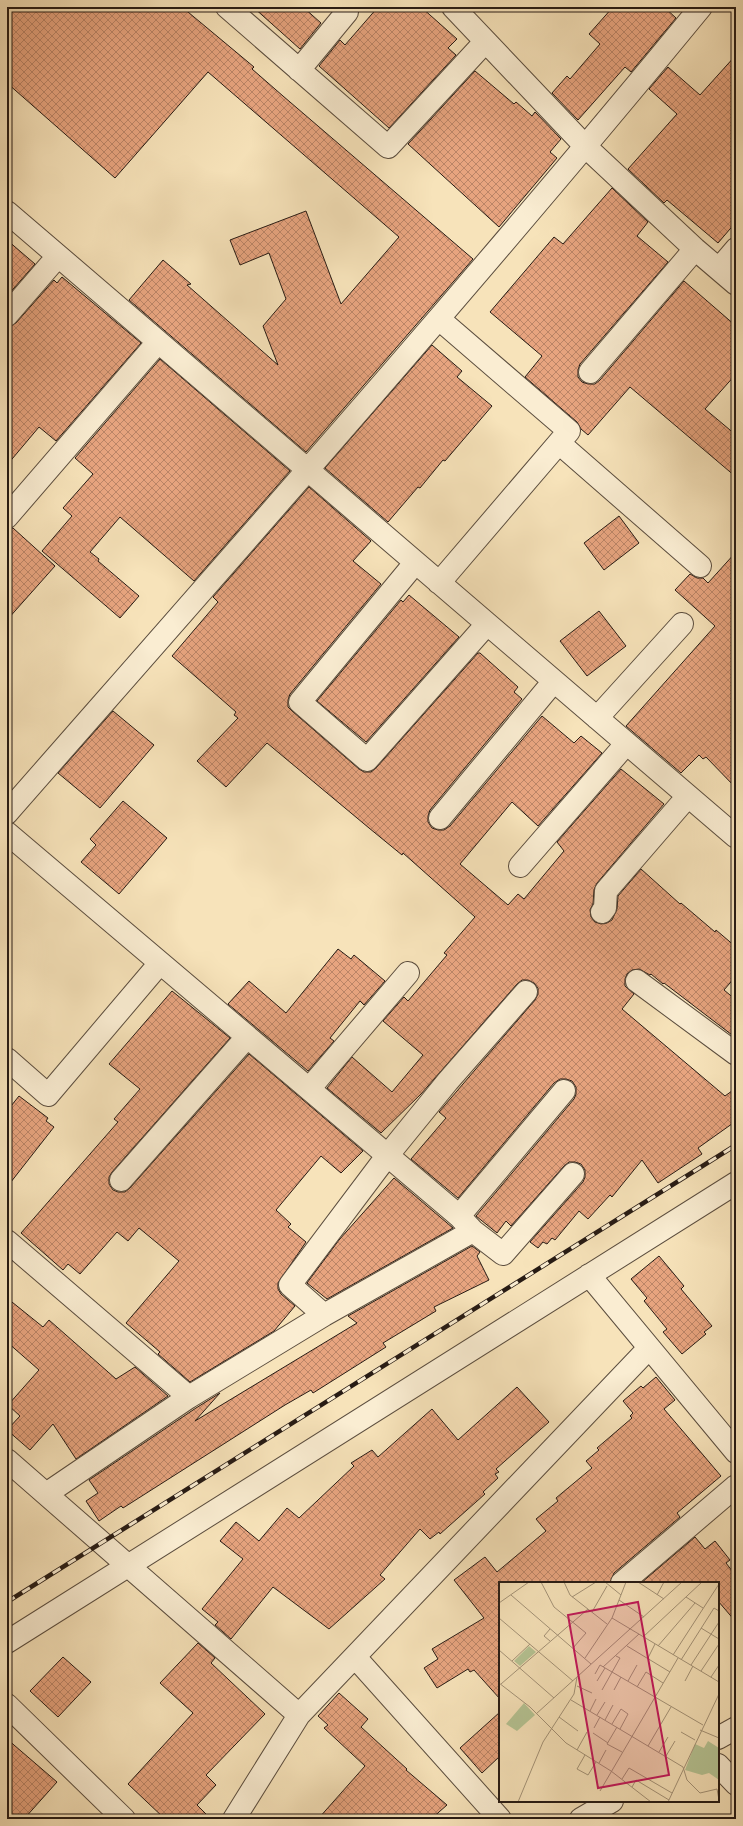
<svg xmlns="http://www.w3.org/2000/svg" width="743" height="1826" viewBox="0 0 743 1826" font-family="'IM FELL English',serif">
  <defs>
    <pattern id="building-cross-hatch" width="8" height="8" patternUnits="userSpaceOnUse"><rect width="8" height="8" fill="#e7a47f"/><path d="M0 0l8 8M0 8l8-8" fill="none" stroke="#bb8567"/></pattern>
  </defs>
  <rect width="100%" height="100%" fill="#f7e3ba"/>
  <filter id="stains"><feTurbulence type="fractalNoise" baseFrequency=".005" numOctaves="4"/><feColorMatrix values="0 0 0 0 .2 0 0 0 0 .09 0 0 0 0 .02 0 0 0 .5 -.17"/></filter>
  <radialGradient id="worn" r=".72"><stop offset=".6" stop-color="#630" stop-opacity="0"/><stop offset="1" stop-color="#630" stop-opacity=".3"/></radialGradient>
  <path fill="url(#building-cross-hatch)" stroke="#271b14" d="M7,7H182L254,67L252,69L283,96L473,259L306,452L129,300L163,260L191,284L187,285L278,365L263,326L286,299L269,253L240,265L230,240L306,211L341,304L399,237L208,72L115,178L7,83Z
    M253,7H303L321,23L300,49Z
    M378,7H421L457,39L448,48L456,55L389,128L319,66L340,40L345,45Z
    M613,7H664L676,18L631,72L625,67L578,120L552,93L567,76L570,79L600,44L589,34Z
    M736,55V222L718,243L667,200L664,203L628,169L677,114L649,89L668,67L700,95Z
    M475,71L514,104L516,102L532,116L535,112L561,139L550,152L557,158L499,227L408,144Z
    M612,188L648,222L637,236L668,262L580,364L578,370V377L582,382L588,384H595L600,380L684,281L736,326V374L705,409L736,435V477L630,387L588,435L581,429L577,422L525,377L542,356L490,312L554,237L563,244Z
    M7,240L35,264L7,296Z
    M62,277L141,343L56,441L39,427L7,465V327L16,323L54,280L57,283Z
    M432,345L462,371L457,377L492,406L445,461L443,460L420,488L418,487L388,522L325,468Z
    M160,359L290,471L194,581L120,517L90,552L99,559L98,561L139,596L120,618L42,551L72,516L63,508L93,474L75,458Z
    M309,487L371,541L353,561L381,584L290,694L288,700V707L292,711L359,769L364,772H371L376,768L478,653H480L518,687L514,692L522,699L430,810L428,816V822L432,828L438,830H444L450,826L542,716L574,743L581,736L602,753L538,826L512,802L460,864L508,905L518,894L524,899L564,851L557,842L621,769L664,804L597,883L594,890L593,904L590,910L591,917L595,922L601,924L607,923L612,920L617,909L618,896L641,869L680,904L681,903L715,932L716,930L736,947V976L724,990L736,1000V1038L664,983L663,984L651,974L650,975L639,969L632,970L627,974L625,979V986L634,994L622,1009L725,1096L736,1088V1121L698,1148L702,1154L658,1183L642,1160L612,1197L610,1195L588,1219L579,1211L555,1240L552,1238L547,1244L543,1242L538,1248L530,1242L583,1182L585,1177V1170L581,1164L575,1162H569L564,1166L511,1226L506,1221L497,1233L476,1216L574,1099L576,1094V1087L572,1081L566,1079H560L554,1083L458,1198L411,1159L446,1118L439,1112L535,1000L538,994V988L534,983L528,980H522L517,984L421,1094L381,1133L327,1088L352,1057L392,1092L423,1055L383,1021L404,997L408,1001L447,955L444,953L475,917L403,853L402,855L369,828L267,743L226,787L197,761L238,718L234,715L236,712L172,656L218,602L213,597Z
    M619,516L639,543L604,570L584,543Z
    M13,528L55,566L7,620V529Z
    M736,552V788L706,757L703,759L699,755L681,773L626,726L715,626L675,590L690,574L697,578H703L708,583Z
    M409,595L459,637L366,742L317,701L401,600L403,602Z
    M599,611L626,646L587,676L560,641Z
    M113,711L154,745L100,808L58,773Z
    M123,801L167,838L119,894L81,862L96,845L90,839Z
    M338,949L351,959L354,955L385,981L364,1005L360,1001L330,1038L334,1041L308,1071L228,1004L249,981L286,1013Z
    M172,991L230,1038L112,1172L109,1177V1184L113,1190L118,1192H125L130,1188L249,1054L363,1151L341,1173L321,1156L276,1210L291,1224L288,1227L306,1242L278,1283V1289L281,1294L295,1306L274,1331L190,1382L158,1354L160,1352L126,1323L179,1261L139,1228L128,1241L117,1232L80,1274L68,1264L63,1270L21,1233L118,1122L114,1119L140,1089L109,1064Z
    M19,1096L48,1118L46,1121L54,1127L7,1187V1111Z
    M394,1178L453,1228L327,1299L307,1283L339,1240Z
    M472,1246L480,1252L477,1256L489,1280L434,1307L436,1311L383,1343L386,1347L313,1393L311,1390L285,1405L123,1508L121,1506L99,1521L86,1501L98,1493L89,1480L196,1408L220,1393L195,1421L357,1323L348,1316Z
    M659,1256L684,1286L681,1289L712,1326L704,1332L706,1334L682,1354L663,1332L667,1329L644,1301L647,1298L631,1279Z
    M7,1298L43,1327L49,1320L116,1379L135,1367L168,1396L76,1459L53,1424L30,1450L7,1430L20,1416L8,1405L39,1370L7,1342Z
    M656,1377L675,1400L664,1409L721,1476L677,1513L680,1517L614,1573L610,1583H500V1699L474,1670L470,1672L468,1669L437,1688L424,1668L438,1659L432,1649L484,1618L454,1580L485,1557L497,1572L546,1531L536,1519L558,1501L556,1498L592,1468L586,1461L599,1450L597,1448L632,1418L630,1416L633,1413L623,1401L641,1386L643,1388Z
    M517,1387L549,1422L496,1469L499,1472L495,1474L498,1478L483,1492L485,1494L440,1534L439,1532L430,1539L420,1529L380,1575L385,1579L329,1629L273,1587L231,1639L215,1625L218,1622L202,1609L243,1559L220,1541L236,1522L259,1541L287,1508L299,1518L354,1466L351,1463L372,1450L378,1457L432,1409L458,1440Z
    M695,1537L705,1549L715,1541L730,1560L726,1563L736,1576V1622L718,1601V1583H641Z
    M198,1643L215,1658L211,1663L265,1714L206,1775L216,1785L197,1805L211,1819H165L128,1784L193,1713L160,1683Z
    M63,1657L91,1682L58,1717L30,1691Z
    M339,1693L368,1719L361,1727L407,1769L406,1770L447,1805L431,1819H318L365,1766L324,1728L328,1725L318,1716Z
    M500,1712V1756L482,1773L460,1748Z
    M7,1739L57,1782L24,1819H7Z"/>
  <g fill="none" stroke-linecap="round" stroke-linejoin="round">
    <defs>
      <path id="minor" d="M227,7L388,147L485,42
        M453,7L586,147L695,249L736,284
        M299,70L347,12
        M7,212L736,837
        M719,269L736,249
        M7,315L58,256
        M439,319L569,431L439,583
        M590,372L695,249
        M559,443L700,566
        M7,517L158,342
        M415,563L300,702L367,760L487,624
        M597,718L682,624
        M7,813C241,546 476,281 701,7
        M440,818L554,681
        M7,833L459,1216L473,1231L503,1254L573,1174
        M520,866L626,744
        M602,912L605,908L606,891L688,796
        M637,981L736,1054
        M7,1059L48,1095L160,963
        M309,1089L408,973
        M121,1180L247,1037
        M459,1216L564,1091
        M7,1241L189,1397
        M589,1275L736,1452
        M324,1315L290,1285L387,1156L448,1081L526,992
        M7,1460L299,1715L234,1819
        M46,1494L189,1397L324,1315L473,1231
        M622,1583L736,1486
        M7,1642L736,1183
        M355,1657L500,1819
        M7,1705L124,1819
        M299,1715L649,1348
        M718,1738L736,1728
        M718,1765L736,1784
        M581,1819L612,1801"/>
    </defs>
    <use href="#minor" stroke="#5b4d3e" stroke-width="24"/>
    <use href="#minor" stroke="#faedd2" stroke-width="22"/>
    <defs>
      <path id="rail" d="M7,1602L736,1145"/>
    </defs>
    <use href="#rail" stroke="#271b14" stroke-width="4.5"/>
    <use href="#rail" stroke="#faedd2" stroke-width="3" stroke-dasharray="9" stroke-linecap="butt"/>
  </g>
  <g transform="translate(499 1582)">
    <rect width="220" height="220" fill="#f7e3ba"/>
    <path d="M30,64L37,70L21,84L15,79Z" fill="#b6c595"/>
    <path d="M25,121L36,133L18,149L7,142ZM209,159L220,166V198L210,191L203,193L186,188L196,162L205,166Z" fill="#b6c595"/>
    <path fill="none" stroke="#a49378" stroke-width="1" d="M42,0L55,25L87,51L74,66M65,0L71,13L108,42M106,0L122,13M127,0L113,36L220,100M139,0L165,17M12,13L92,82M158,13L165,0M73,15L97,0M187,15L204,26M120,18L145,35M0,21L30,0M93,30L108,4M0,36L74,99M202,46L220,57M144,55L203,0M51,59L45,54L51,47M128,64L171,90M159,64L196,21M0,68L55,116M174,73L220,2M86,76L113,36M149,76L156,62M182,78L215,26L220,29M13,79L31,62M192,83L220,40M104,85L140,52M202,89L220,62M96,92L101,83L204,143M212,95L220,83M98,99L106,86M129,99L138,83M186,99L194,84M0,101L31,125L67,161L112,189L152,220M2,102L89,27M78,104L93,111M138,105L147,90L164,101M103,108L121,76L117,74M115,108L122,95M72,118L184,185L188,198L201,211L218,207L220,218M91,129L97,117M37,132L183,0M98,133L106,120M60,135L79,149M106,138L114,123M113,142L122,127L129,132L121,147M118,145L108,162L123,170M95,146L101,135M201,148L220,156M182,150L196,158M94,151L109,161M149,164L172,125M78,168L88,150M160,170L169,155M86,173L78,187L89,193L97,180M167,174L176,159M100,181L107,168M123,197L130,186L173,211M133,205L137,198L170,218M101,209L179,76M19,220L44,160L75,112L78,95M169,220L220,112"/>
    <path fill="#c2185b" fill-opacity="0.15" stroke="#c2185b" stroke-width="2" d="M139,20L170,193L99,206L69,33Z"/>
    <rect width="220" height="220" fill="none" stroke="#271b14" stroke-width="2"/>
  </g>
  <rect width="743" height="1826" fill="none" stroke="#f7e3ba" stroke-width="24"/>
  <rect x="8" y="8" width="727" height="1810" fill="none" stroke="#271b14" stroke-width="2"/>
  <rect x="12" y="12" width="719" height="1802" fill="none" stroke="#271b14"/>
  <rect width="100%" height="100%" filter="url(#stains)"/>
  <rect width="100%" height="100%" fill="url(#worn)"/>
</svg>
